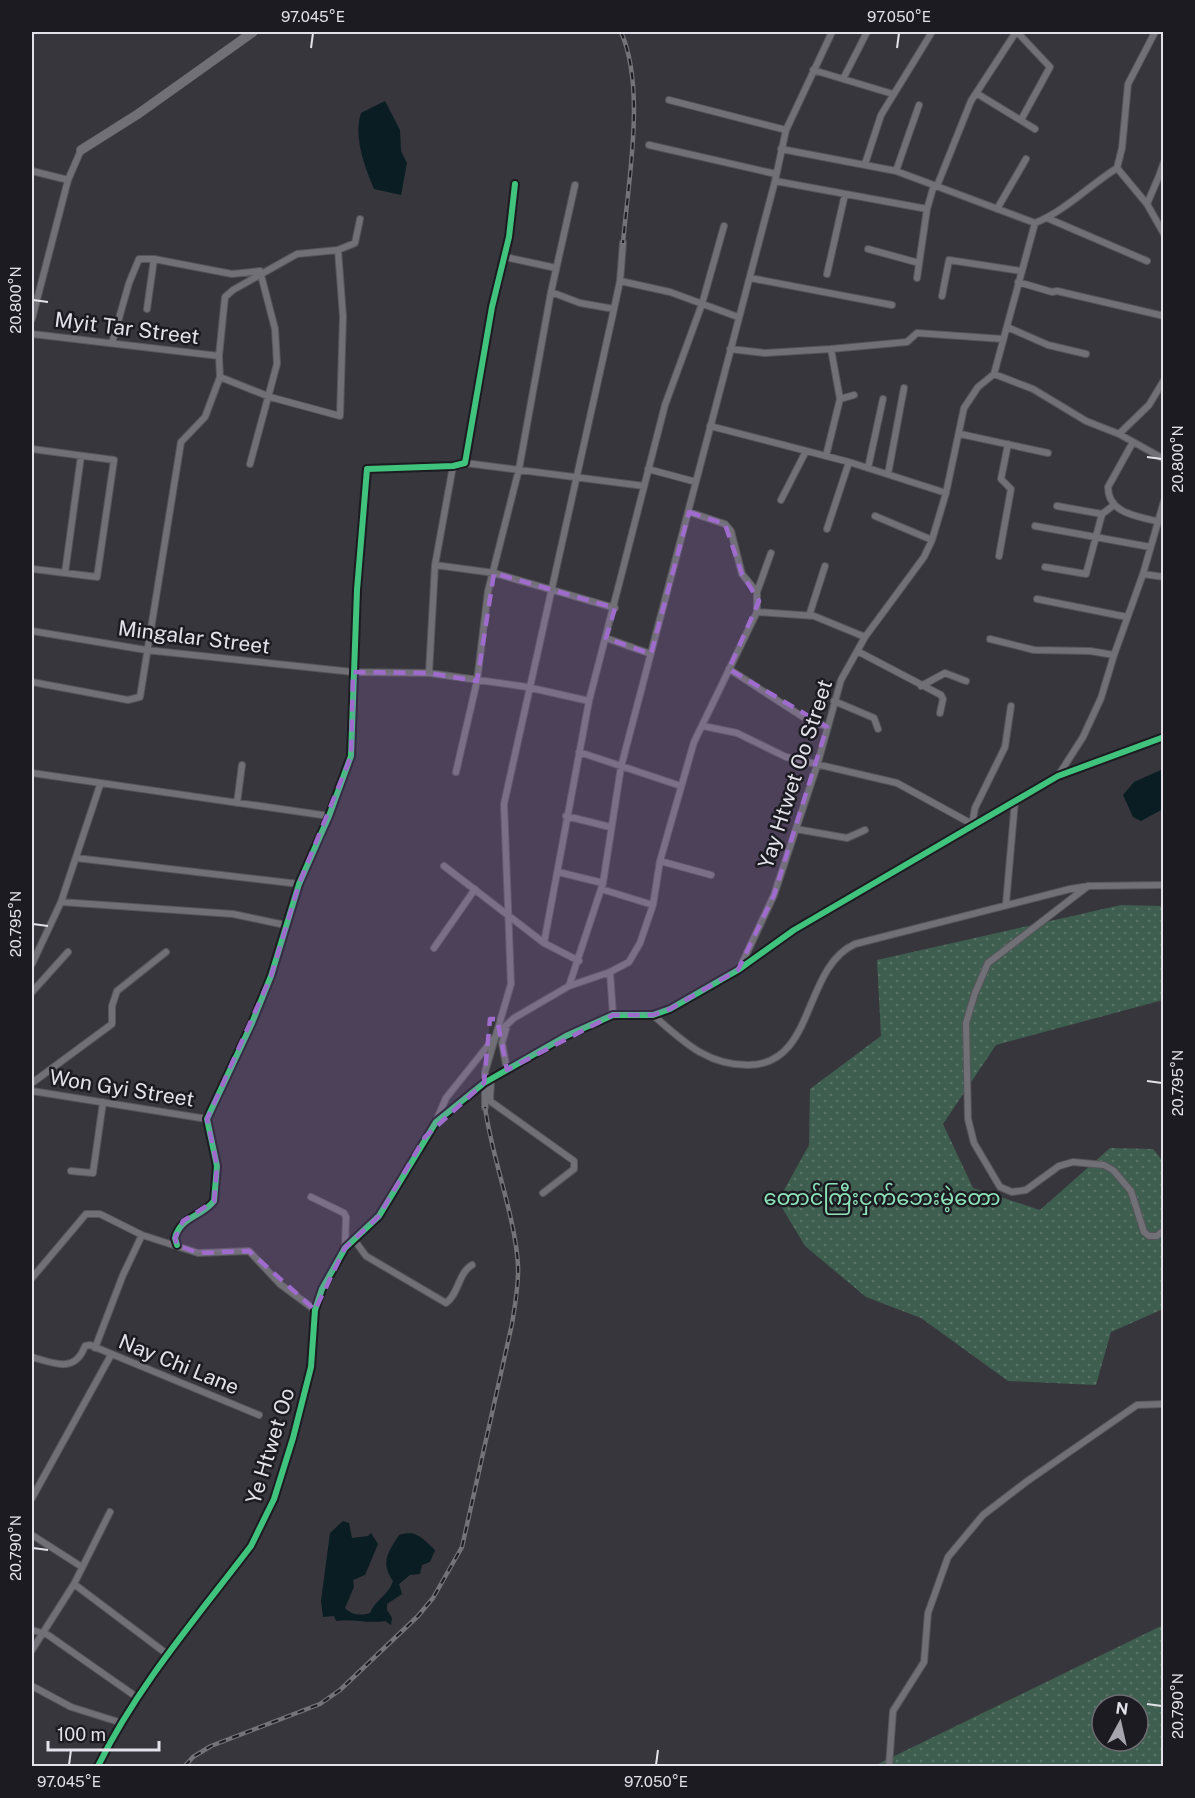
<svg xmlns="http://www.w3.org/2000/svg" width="1195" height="1798" viewBox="0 0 1195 1798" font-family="'Public Sans','Noto Sans Myanmar',sans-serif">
  <defs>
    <pattern id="park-dots" width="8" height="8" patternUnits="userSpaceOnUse" patternTransform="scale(1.5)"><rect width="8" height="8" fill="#3e5e4f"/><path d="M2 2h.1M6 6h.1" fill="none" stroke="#5a7568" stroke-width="1.8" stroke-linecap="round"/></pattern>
  </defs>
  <rect width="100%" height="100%" fill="#37363c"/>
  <path fill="url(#park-dots)" fill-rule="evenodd" d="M1121,905L1163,906V1000L996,1045L943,1124L973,1188L1040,1210L1110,1148L1153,1149L1163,1161V1309L1111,1332L1096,1385L1008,1381L921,1318L866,1297L805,1246L778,1201L809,1145L810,1089L881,1036L877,960Z
    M1163,1625V1766H874ZM1102,1705H1138V1741H1102Z"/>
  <path fill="#091d22" d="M385,101L400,130L401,151L407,163L401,195L374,189C365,167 353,137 361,113Z
    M1163,769V809L1141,821L1133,817L1123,795L1134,782Z
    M343,1521L349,1523L352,1538L368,1536L371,1533L378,1544L365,1575L353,1580L354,1587L345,1608C351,1615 361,1616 370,1613C375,1600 389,1595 393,1581C380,1563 388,1552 399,1535C417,1529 423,1539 435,1550L430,1562L422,1565L420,1574L410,1575L399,1584L402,1594L387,1604V1610L392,1618L391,1625L385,1621C368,1624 352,1618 336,1621L334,1616L323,1617L321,1601L330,1533Z"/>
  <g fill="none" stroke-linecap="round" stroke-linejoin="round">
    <defs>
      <path id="street" d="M1017,32L1050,67L1021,120
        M813,70L893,94
        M843,79L867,32
        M976,93L1035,129
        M669,100L786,130
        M649,145L776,174
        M781,149L896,171L1035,223
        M865,164L881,115L932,32
        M1117,168L1147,204L1164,234
        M32,171L68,180
        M896,171L919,105
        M1159,176L1164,162
        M775,181L927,209
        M937,186L971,101L1016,32
        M1147,204L1159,176H1164
        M997,209L1026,159
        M1047,218L1147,261
        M868,249L919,263
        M505,257L556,268
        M827,274L845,194
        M750,278L892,305
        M917,278L927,209L934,185
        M620,281L670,292L738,317
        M1018,282L1052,292L1057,291L1164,316
        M551,292L580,303L614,309
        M942,296L949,260L1021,271
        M147,309L154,259
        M32,319L68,180L81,150
        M1007,327L1048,345L1086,354
        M32,334L219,356
        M112,343L129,283L139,259H154L232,274L260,271L275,329L277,364L250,464
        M730,349L765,353L831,349L907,342L917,333L1003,339
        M994,374L1033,389L1086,421L1119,434L1164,459
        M220,377L270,397L340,416L343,316L338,250
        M840,399L854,395
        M710,426L849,462L946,493
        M960,434L1048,453
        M1119,434L1149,405L1164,380
        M1133,442L1108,487C1108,513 1136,516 1156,521
        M32,449L114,460L97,577L33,569
        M826,456L840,399L831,349
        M465,463L644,486
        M868,468L883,399
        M648,469L696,482
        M888,474L904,388
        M781,500L806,451
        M1057,506L1102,514L1114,505
        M689,512L725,524L731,531L742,574L757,592V612L814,616L865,637
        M875,516L932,540
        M1035,526L1150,547
        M827,529L849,462
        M999,556L1011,489L1001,479L1008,444
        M435,565L494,573L615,608
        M1045,567L1086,574L1102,514
        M65,573L81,456
        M1143,574L1164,577
        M757,592L771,553
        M1037,599L1127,617
        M809,616L825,566
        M32,631L146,650L353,672L429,673L527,687L589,701
        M606,638L651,654
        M990,639L1034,650L1090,651L1114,655
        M859,652L941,695L943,699L940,713
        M729,669L803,717L827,727
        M429,673L435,565L453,466
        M32,682L128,700L140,697L181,442L205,417L220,377L219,356L225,297L233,290L297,254L338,250L355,243L360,219
        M921,686L945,673L966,681
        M834,701L874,718L878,729
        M703,726L737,733L786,757L897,783L972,824L975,808L1005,747L1011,706
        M579,752L681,786
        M456,772L477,681L488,591L519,469L551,292L575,185
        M32,773L329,816
        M1058,776L1083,737L1101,698L1114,655L1143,574L1164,501
        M237,803L242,765
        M566,816L610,827
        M796,829L847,838L865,830
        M76,858L299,884
        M660,861L711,875
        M444,866L544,943L579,961
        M558,872L603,883
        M1088,886L988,963L975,993L966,1023L968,1119L974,1143L1000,1187L1012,1192L1026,1190L1059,1166L1073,1162L1104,1165L1113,1170L1131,1191L1144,1232L1149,1236H1157L1164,1230
        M601,889L653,905
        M61,902L233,914L285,925
        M1006,904L1015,801
        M544,943L589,701L665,405L702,304L724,226
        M434,948L475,889
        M32,964L61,902L100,785
        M739,970L774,895L817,766L841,680L865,637L924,557L932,540L946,493L964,408L978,387L994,374L1035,223C1065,211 1090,185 1117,168L1122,148L1128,84L1155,32
        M610,972L613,1015
        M569,986L610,972L629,962L640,943L653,905L660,861L694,742L757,612
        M32,992L68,952
        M653,1015C683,1041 706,1065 748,1065C816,1065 802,968 855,944L1070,889L1089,886L1164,885
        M506,1029L502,1043L507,1070
        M491,1079L490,1101L574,1161V1169L543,1193
        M32,1083L112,1024V1006L117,991L166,952
        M32,1091L207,1119
        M485,1107V1072L511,984L504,804L614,309L620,281L623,243
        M437,1119L446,1098L498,1033L514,1018L569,986L603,883L621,767L775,181L786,130L832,32
        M71,1171L93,1173L103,1102
        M311,1197L344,1213L346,1217L345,1248
        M355,1241L366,1256L446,1303C459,1294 458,1273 472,1265
        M177,1245L175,1238C181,1216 202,1217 214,1201L217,1166L207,1119L252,1023L271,976L299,884L329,816L351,756L357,590L367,469L453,466L465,463L492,307L509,237L515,184
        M32,1278L86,1214H100L142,1235L198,1253L249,1251L280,1284L315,1310
        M95,1348L123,1275L142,1235
        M32,1357C53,1363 75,1374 85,1346L90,1345L259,1415
        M32,1498L111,1355
        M32,1535L82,1567
        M74,1584L167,1654
        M32,1630L48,1635L138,1698
        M32,1650L74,1584L110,1512
        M32,1686L71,1707L122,1723
        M98,1766C138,1685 197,1617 251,1546L274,1499L293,1438L311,1367L315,1310L322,1289L345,1248L379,1216L436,1122L484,1083L566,1036L613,1015H653L670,1009L738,970L794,930L1058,776L1164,737
        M889,1766L893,1711L924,1662L928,1613L948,1557L983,1515L1026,1482L1137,1405L1164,1404"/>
      <path id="secondary" d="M81,150L138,114L253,32"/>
    </defs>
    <use href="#street" stroke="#56555b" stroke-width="8"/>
    <use href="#secondary" stroke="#56555b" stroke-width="10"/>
    <use href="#street" stroke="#717076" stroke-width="6"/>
    <use href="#secondary" stroke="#717076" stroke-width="9"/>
    <defs>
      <path id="rail" d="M621,32C646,88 628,182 623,243
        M185,1766L193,1757L211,1746L320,1704L340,1690L418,1616L433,1598L462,1547L512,1324C515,1305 519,1284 518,1265C515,1215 492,1159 485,1107"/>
    </defs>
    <use href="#rail" stroke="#747378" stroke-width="4.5"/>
    <use href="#rail" stroke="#1c1b21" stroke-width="2" stroke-dasharray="7" stroke-linecap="butt"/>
    <defs>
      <path id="cycleway" d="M177,1245L175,1238C181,1216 202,1217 214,1201L217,1166L207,1119L252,1023L271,976L299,884L329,816L351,756L357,590L367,469L453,466L465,463L492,307L509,237L515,184
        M98,1766C138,1685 197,1617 251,1546L274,1499L293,1438L311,1367L315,1310L322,1289L345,1248L379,1216L436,1122L484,1083L566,1036L613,1015H653L670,1009L738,970L794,930L1058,776L1164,737"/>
    </defs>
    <use href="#cycleway" stroke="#1c1b21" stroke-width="10"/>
    <use href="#cycleway" stroke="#40c37c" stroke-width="6"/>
  </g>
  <path fill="#9f6cce" fill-opacity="0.2" stroke="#9f6cce" stroke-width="4.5" stroke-dasharray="12 8" stroke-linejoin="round" d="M689,512L725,524L742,574L759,601L729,669L827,727L774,895L738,970L670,1009L653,1015H613L507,1070L497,1019H490L484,1083L425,1137L379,1216L345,1248L315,1310L249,1251L198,1253L177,1245L175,1238L183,1221L214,1201L217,1166L207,1119L271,976L299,884L351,756L353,672L429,673L477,681L494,573L615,608L606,638L651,654Z"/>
  <path fill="none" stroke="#e3e2eb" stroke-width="2" d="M311,48L313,33M897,48L899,33M33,300L48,302M1147,457L1162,459M33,924L48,926M1147,1081L1162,1083M33,1548L48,1550M1147,1704L1162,1706M69,1765L71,1750M656,1765L658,1750"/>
  <g text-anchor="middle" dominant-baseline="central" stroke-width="5" stroke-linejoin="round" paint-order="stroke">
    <g font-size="21" fill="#e3e2eb" stroke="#1c1b21">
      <text transform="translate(127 328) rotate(7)">Myit Tar Street</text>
      <text transform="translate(194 637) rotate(7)">Mingalar Street</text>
      <text transform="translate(795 774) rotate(-72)">Yay Htwet Oo Street</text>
      <text transform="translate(122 1088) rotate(9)">Won Gyi Street</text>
      <text transform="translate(179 1364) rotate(22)">Nay Chi Lane</text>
      <text transform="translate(270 1446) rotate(-73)">Ye Htwet Oo</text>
    </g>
    <g font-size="21" fill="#8be2b8" stroke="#1c1b21">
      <text x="882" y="1197">တောင်ကြီးငှက်ဘေးမဲ့တော</text>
    </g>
  </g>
  <rect width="1195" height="1798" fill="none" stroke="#1c1b21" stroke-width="66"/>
  <g transform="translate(1120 1723) rotate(8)"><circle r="28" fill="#1c1b21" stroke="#6c6b72" stroke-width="1.5"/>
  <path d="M0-4.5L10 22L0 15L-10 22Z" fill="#a7a6ae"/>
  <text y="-9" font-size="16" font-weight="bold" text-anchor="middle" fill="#e3e2eb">N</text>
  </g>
  <path d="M48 1741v9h111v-9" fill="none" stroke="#e3e2eb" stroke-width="3"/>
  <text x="57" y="1741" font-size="18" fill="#e3e2eb" stroke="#1c1b21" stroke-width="4.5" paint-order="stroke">100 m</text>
  <rect x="33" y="33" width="1129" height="1732" fill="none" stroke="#e3e2eb" stroke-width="2"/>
  <g font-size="15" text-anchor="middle" fill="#e3e2eb">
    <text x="313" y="22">97.045°E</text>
    <text x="899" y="22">97.050°E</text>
    <text transform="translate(16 300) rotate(-90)" y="5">20.800°N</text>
    <text transform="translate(1178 459) rotate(-90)" y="5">20.800°N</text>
    <text transform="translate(16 924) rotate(-90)" y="5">20.795°N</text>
    <text transform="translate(1178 1083) rotate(-90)" y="5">20.795°N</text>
    <text transform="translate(16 1548) rotate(-90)" y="5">20.790°N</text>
    <text transform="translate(1178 1706) rotate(-90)" y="5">20.790°N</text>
    <text x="69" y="1787">97.045°E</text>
    <text x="656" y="1787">97.050°E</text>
  </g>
</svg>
